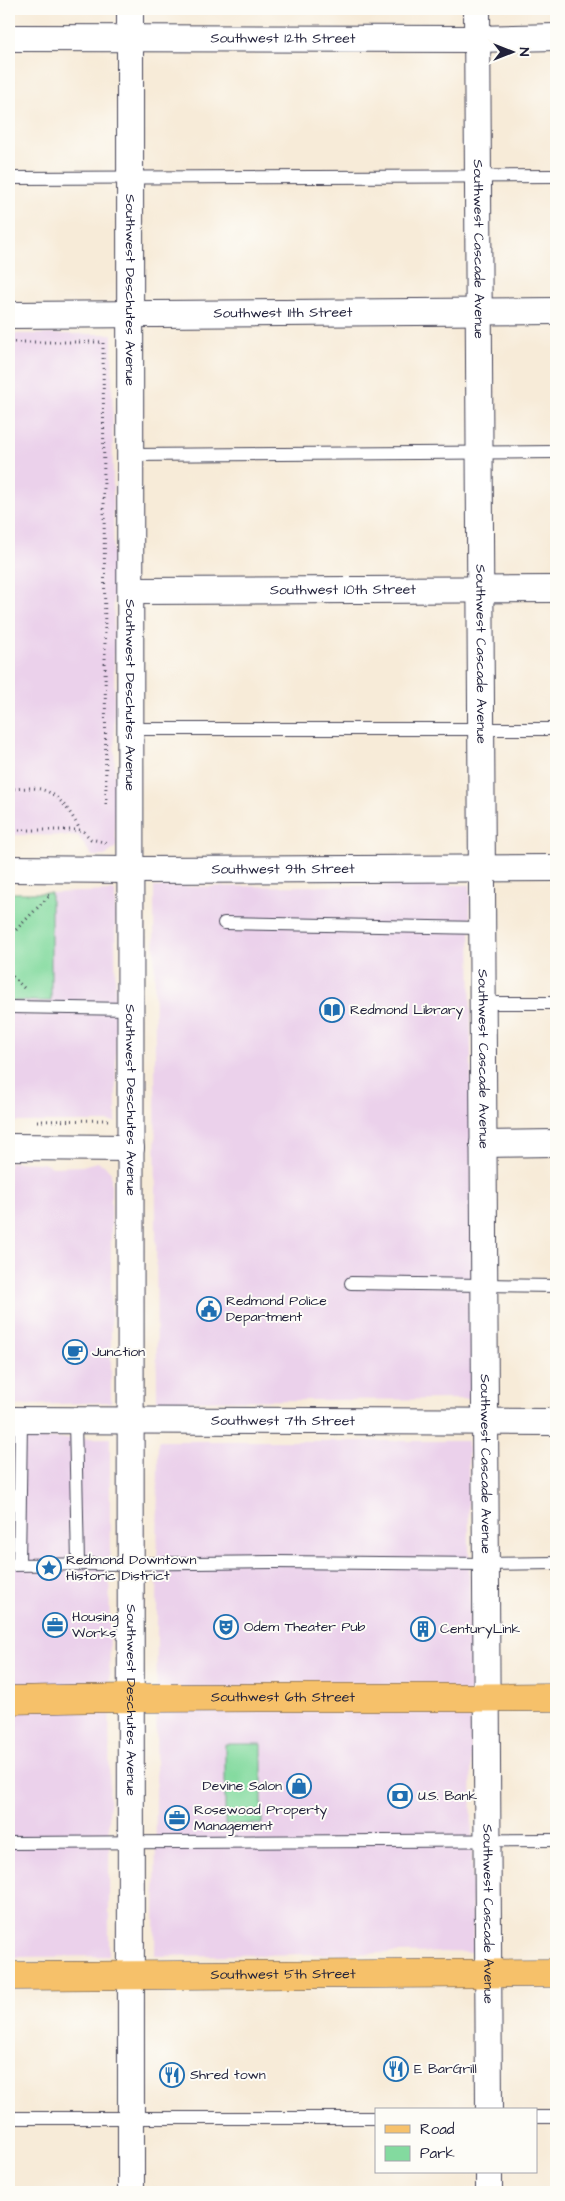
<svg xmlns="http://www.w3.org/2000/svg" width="565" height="2201" viewBox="0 0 565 2201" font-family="'Architects Daughter',sans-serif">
  <rect width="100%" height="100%" fill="#fdfcf7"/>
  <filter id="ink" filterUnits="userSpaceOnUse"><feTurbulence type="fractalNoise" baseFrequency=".02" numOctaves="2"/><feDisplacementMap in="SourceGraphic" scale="10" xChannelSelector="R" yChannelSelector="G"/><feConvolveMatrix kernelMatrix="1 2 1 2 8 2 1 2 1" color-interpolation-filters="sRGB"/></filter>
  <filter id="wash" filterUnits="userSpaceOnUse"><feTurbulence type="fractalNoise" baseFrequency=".0096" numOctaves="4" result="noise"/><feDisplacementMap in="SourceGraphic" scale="20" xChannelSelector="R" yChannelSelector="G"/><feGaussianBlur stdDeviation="1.12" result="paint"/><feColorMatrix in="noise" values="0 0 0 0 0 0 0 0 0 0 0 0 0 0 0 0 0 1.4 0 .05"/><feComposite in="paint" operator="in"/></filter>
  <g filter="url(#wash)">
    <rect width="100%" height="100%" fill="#f7ebd8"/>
    <path fill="#ebd1eb" d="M9,334H112L115,834L117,841L116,847L105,856H92L78,836L9,835Z
      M470,885L473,1399L157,1401L154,887Z
      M115,891L116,1122H9V1001H51V893Z
      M9,1162L42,1163L53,1167L82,1166L97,1162L104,1165L111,1173V1402L9,1406Z
      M110,1438L109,1956L9,1957V1439Z
      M158,1441H468L473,1952L155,1956Z"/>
    <path fill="#83da9f" stroke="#527e6d" d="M9,893H51V1001H9Z
      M225,1744H262V1824H225Z"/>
  </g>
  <g filter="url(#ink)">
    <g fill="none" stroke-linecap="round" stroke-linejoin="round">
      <defs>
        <path id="lane" d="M9,178L556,176
          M131,455L556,452
          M131,729H556
          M224,923L482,928
          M482,1003H556
          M9,1007L131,1009
          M351,1283L556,1286
          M75,1420L78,1564
          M9,1565L274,1562L486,1564L556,1563
          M19,1565L21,1420
          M9,1843L556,1840
          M536,2117H556
          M9,2118H376"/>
        <g id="street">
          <path id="s1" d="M130,9L131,2192"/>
          <path id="s2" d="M477,9L489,2110"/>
          <path id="s3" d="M9,38L477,39L556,37"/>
          <path id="s4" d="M9,315L556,311"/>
          <path id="s5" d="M131,591L556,589"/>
          <path id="s6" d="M9,869L131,870L556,868"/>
          <path d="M483,1144L556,1143"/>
          <path d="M9,1147L131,1148"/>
          <path id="s7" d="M9,1420L556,1422"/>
          <path d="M489,2172V2192"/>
        </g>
        <g id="primary">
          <path id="s8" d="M9,1700C191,1695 374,1699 556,1697"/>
          <path id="s9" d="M9,1976L556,1973"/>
        </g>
      </defs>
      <use href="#lane" stroke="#424053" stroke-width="14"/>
      <use href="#street" stroke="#424053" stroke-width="28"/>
      <use href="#primary" stroke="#424053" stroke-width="29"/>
      <path stroke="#424053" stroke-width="3" stroke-dasharray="1 4" stroke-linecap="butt" d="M9,342H103L106,804
        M9,789C18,789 31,787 40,789C59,793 72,814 80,830
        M9,830H82L91,839L108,843
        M9,937L50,895H48
        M9,973L26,990
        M37,1121L108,1120"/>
      <use href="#lane" stroke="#fff" stroke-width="12"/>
      <use href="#street" stroke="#fff" stroke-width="26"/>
      <use href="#primary" stroke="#f6c16b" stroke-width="28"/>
    </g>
  </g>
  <defs>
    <symbol id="library-ring" viewBox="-11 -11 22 22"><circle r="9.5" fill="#fdfcf7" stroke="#1f6fb2" stroke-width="1.5"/><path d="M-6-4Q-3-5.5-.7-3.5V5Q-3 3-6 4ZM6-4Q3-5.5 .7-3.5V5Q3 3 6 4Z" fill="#1f6fb2"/></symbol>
    <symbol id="civic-ring" viewBox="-11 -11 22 22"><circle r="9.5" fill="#fdfcf7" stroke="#1f6fb2" stroke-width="1.5"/><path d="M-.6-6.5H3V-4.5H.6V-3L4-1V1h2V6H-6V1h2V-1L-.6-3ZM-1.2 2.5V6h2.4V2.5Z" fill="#1f6fb2"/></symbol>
    <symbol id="cafe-ring" viewBox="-11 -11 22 22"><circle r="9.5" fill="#fdfcf7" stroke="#1f6fb2" stroke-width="1.5"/><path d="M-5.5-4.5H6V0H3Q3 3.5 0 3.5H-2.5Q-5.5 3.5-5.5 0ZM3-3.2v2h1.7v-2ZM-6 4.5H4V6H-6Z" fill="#1f6fb2"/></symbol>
    <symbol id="sight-ring" viewBox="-11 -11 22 22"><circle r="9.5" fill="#fdfcf7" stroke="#1f6fb2" stroke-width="1.5"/><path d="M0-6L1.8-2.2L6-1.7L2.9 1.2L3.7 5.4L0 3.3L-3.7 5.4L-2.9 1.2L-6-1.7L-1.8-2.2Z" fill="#1f6fb2"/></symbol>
    <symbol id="office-ring" viewBox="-11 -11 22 22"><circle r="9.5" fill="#fdfcf7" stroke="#1f6fb2" stroke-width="1.5"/><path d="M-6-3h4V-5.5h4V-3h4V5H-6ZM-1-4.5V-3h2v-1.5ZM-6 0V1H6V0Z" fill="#1f6fb2"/></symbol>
    <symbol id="theatre-ring" viewBox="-11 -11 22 22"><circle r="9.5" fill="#fdfcf7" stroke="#1f6fb2" stroke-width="1.5"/><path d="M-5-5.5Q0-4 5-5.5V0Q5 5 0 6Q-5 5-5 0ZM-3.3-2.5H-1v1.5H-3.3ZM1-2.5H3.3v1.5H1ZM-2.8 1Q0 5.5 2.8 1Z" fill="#1f6fb2"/></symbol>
    <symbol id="building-ring" viewBox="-11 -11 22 22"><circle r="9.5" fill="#fdfcf7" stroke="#1f6fb2" stroke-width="1.5"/><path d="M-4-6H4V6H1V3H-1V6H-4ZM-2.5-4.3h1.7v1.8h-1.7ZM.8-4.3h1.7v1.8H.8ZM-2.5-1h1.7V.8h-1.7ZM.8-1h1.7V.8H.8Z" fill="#1f6fb2"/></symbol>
    <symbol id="shop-ring" viewBox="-11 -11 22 22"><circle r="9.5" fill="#fdfcf7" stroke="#1f6fb2" stroke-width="1.5"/><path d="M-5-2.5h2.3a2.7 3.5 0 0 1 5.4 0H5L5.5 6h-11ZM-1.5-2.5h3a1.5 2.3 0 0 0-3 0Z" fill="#1f6fb2"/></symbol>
    <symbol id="bank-ring" viewBox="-11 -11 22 22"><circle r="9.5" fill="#fdfcf7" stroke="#1f6fb2" stroke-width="1.5"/><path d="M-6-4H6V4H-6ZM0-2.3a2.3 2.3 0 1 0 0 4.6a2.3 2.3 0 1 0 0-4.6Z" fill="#1f6fb2"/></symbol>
    <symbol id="restaurant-ring" viewBox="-11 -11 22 22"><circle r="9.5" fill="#fdfcf7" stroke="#1f6fb2" stroke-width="1.5"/><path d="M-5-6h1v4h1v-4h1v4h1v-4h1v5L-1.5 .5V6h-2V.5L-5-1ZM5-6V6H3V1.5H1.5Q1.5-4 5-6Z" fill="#1f6fb2"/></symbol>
  </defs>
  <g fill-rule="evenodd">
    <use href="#library-ring" x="318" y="996" width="28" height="28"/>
    <use href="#civic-ring" x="195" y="1295" width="28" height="28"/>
    <use href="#cafe-ring" x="61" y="1338" width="28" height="28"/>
    <use href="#sight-ring" x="35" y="1554" width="28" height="28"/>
    <use href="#office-ring" x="41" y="1611" width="28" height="28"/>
    <use href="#theatre-ring" x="212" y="1613" width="28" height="28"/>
    <use href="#building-ring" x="409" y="1615" width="28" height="28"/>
    <use href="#shop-ring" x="285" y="1772" width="28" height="28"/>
    <use href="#bank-ring" x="386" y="1782" width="28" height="28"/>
    <use href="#office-ring" x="163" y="1804" width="28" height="28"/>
    <use href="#restaurant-ring" x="382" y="2055" width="28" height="28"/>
    <use href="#restaurant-ring" x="158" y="2061" width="28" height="28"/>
  </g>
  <g text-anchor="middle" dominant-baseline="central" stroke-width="4" stroke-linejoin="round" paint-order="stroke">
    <g font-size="14" fill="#22223b" stroke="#fdfcf7">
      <text stroke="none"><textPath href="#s3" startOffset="274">Southwest 12th Street</textPath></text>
      <text stroke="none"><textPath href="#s2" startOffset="240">Southwest Cascade Avenue</textPath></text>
      <text stroke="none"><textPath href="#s1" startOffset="281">Southwest Deschutes Avenue</textPath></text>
      <text stroke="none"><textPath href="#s4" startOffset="274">Southwest 11th Street</textPath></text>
      <text stroke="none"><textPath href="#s5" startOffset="212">Southwest 10th Street</textPath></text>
      <text stroke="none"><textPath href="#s2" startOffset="645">Southwest Cascade Avenue</textPath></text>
      <text stroke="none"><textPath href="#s1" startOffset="686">Southwest Deschutes Avenue</textPath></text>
      <text stroke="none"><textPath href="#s6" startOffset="274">Southwest 9th Street</textPath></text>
      <text stroke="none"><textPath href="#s2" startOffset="1050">Southwest Cascade Avenue</textPath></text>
      <text stroke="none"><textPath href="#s1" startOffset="1091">Southwest Deschutes Avenue</textPath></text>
      <text stroke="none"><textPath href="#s7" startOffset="274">Southwest 7th Street</textPath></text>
      <text stroke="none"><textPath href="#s2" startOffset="1455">Southwest Cascade Avenue</textPath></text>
      <text stroke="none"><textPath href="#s8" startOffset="274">Southwest 6th Street</textPath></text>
      <text stroke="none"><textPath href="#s1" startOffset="1691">Southwest Deschutes Avenue</textPath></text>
      <text stroke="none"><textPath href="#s2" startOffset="1905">Southwest Cascade Avenue</textPath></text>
      <text stroke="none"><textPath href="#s9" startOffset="274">Southwest 5th Street</textPath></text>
    </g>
    <g font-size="14" fill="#22223b" stroke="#fdfcf7" text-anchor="start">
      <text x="350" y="1010">Redmond Library</text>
      <text x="226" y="1301">Redmond Police<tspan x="226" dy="16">Department</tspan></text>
      <text x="92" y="1352">Junction</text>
      <text x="66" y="1560">Redmond Downtown<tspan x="66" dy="16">Historic District</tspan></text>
      <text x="72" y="1617">Housing<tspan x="72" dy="16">Works</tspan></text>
      <text x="244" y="1627">Odem Theater Pub</text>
      <text x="440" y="1629">CenturyLink</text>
      <text x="282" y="1786" text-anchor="end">Devine Salon</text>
      <text x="418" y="1796">U.S. Bank</text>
      <text x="194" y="1810">Rosewood Property<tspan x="194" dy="16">Management</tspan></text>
      <text x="414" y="2069">E BarGrill</text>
      <text x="190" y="2075">Shred town</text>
    </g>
  </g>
  <rect width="565" height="2201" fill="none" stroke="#fdfcf7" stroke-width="30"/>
  <rect x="375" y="2108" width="162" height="65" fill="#fdfcf7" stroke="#a5a5ac"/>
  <rect x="385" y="2125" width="25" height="8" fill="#f6c16b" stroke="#a5a5ac"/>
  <text x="420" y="2134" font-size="15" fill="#22223b">Road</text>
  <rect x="385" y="2146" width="25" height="15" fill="#83da9f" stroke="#a5a5ac"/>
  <text x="420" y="2158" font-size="15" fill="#22223b">Park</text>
  <g transform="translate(512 52) rotate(90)" stroke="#fdfcf7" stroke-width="4" paint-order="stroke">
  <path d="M0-4L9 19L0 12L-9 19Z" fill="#22223b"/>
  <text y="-8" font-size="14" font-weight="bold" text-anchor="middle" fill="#22223b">N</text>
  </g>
</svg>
